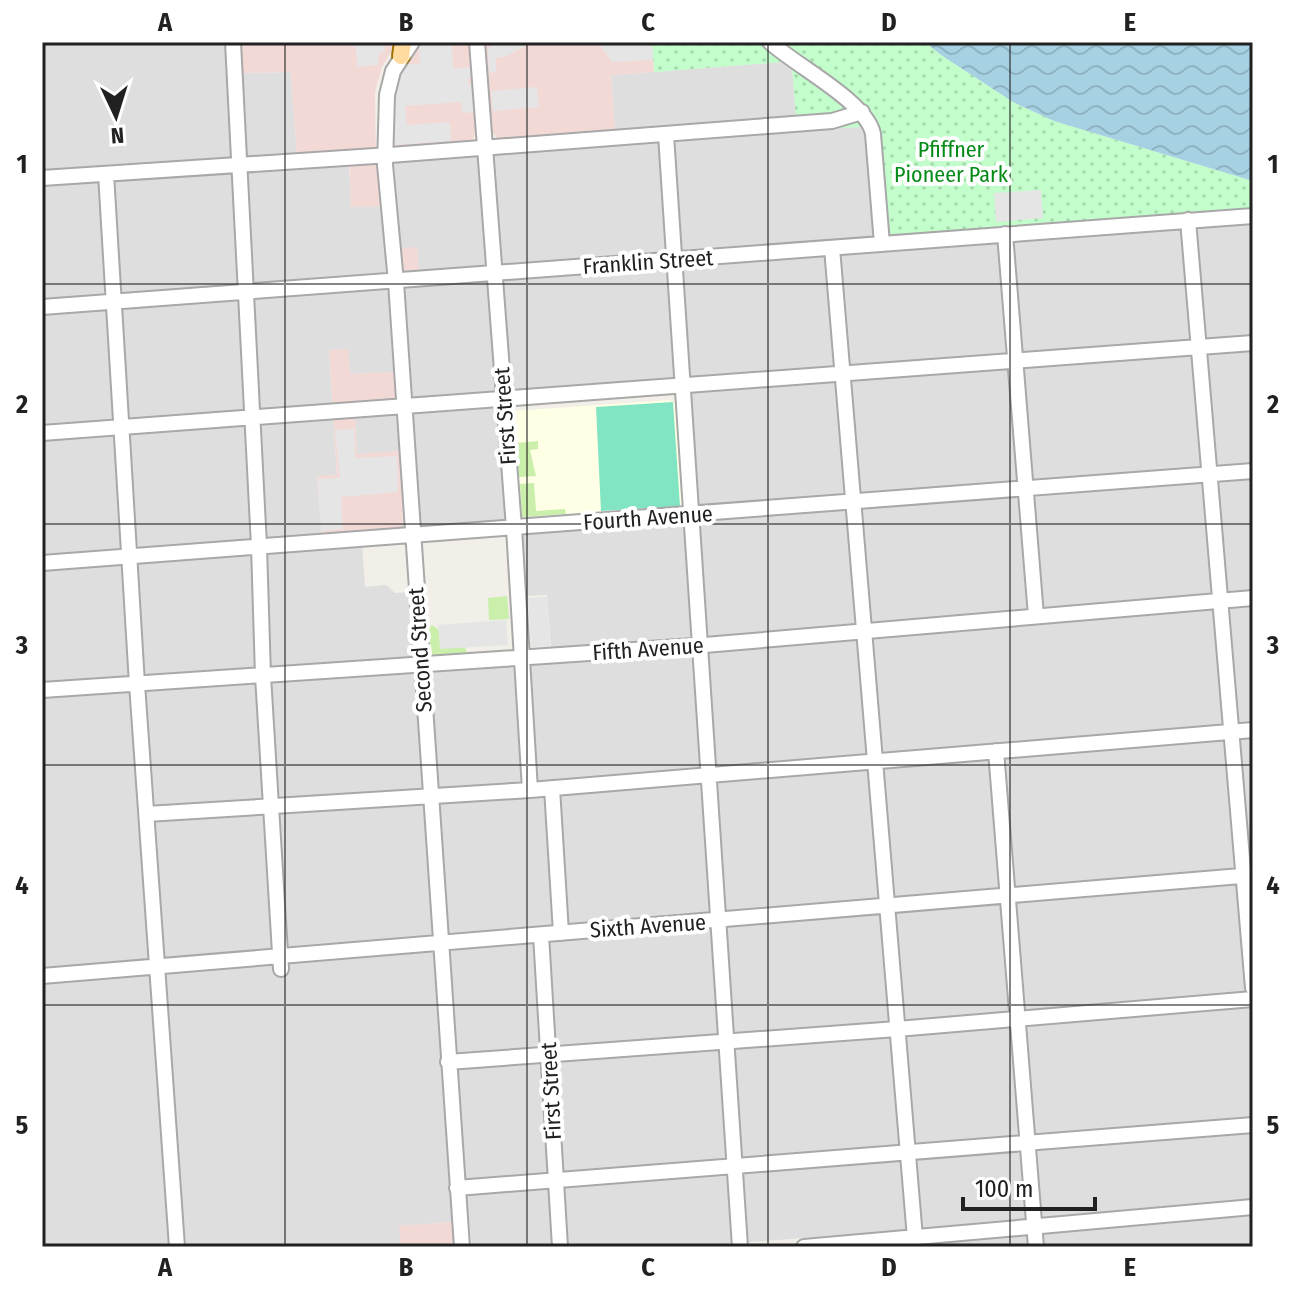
<svg xmlns="http://www.w3.org/2000/svg" width="1295" height="1289" viewBox="0 0 1295 1289" font-family="'Fira Sans Condensed',sans-serif">
  <defs>
    <pattern id="park-dots" width="8" height="8" patternUnits="userSpaceOnUse" patternTransform="scale(2)"><rect width="8" height="8" fill="#c3fdcb"/><path d="M2 2h.1M6 6h.1" fill="none" stroke="#a7d9ae" stroke-width="1.8" stroke-linecap="round"/></pattern>
    <pattern id="water-waves" width="16" height="10" patternUnits="userSpaceOnUse" patternTransform="scale(2)"><rect width="16" height="10" fill="#a6d1e2"/><path d="M0 5q4-4 8 0t8 0" fill="none" stroke="#8fb3c2"/></pattern>
  </defs>
  <rect width="100%" height="100%" fill="#f2efe8"/>
  <path fill="#dfdede" d="M42,42H227L230,116L241,73L291,72L297,156L42,173Z
    M783,62L792,68L798,130L859,125L862,127L866,136L1253,223V1247H907L906,1230L686,1247H472L460,1140L429,673L552,662L547,595L524,596L521,536L523,533L699,519L691,380L497,394L506,515L504,520L420,526L394,165L397,161L615,131L611,75Z
    M349,164L351,207L383,206L395,372L349,374L329,351L337,475L317,477L322,537L42,555V186Z
    M396,415L400,451L357,455L355,417Z
    M362,546L365,587L386,585L395,593L411,592L452,1222L400,1226L401,1247H42V568Z"/>
  <path fill="#f3d9d6" d="M240,42H397L382,67L375,92L376,162L379,163L383,206L351,207L349,152L297,156L291,72L241,73Z
    M419,42H469L476,131L471,143L392,147L390,116L397,77Z
    M484,42H652L654,72L611,75L615,131L499,141L492,131Z
    M417,247L419,275L402,274L399,249Z
    M348,349L350,374L395,372L396,400L355,404V417L357,454L400,451L403,526L400,529L322,537L317,476L337,475L329,350Z
    M452,1222L454,1247H401L399,1226Z"/>
  <path fill="#feffe4" d="M669,400L675,403L682,505L522,517L513,411Z"/>
  <path fill="#c9efab" d="M538,441V449L530,450L536,476L519,477L516,443Z
    M534,483L536,511L565,509L566,514L522,517L520,484Z
    M507,596L509,619L489,620L488,598Z
    M432,625L465,647L467,653L431,656L429,627Z"/>
  <path fill="url(#park-dots)" d="M652,42H925L941,55L1013,102L1054,121L1253,181V223L877,250L866,136L862,127L797,130L792,68L783,62L654,72Z"/>
  <path fill="#81e5c4" d="M673,402L680,506L601,511L596,407Z"/>
  <path fill="#e5e5e5" d="M351,42H385V49L378,55V65L357,67L356,47L351,46Z
    M422,42H452L453,69L471,67L472,78H468V84L473,85L475,112L462,113L461,102L405,106L407,125L450,122L451,141L395,145L391,95L404,65L420,63L419,46Z
    M500,42H532L507,56L496,58V72L489,73L488,48Z
    M598,42H652L653,60L612,62Z
    M537,87L539,107L493,111L491,91Z
    M1041,190L1043,218L996,222L994,193Z
    M354,429L355,458L397,456L398,492L341,497L343,529L321,531L318,479L340,478L335,430Z
    M547,597L550,646L531,647L528,598Z
    M506,620L508,645L440,649L438,625Z"/>
  <path fill="url(#water-waves)" d="M925,42H1253V181L1054,121L1013,102L941,55Z"/>
  <g fill="none" stroke-linecap="round" stroke-linejoin="round">
    <defs>
      <path id="minor" d="M233,42L259,546L263,676L281,969
        M412,42L393,71L387,95L385,165L396,282L462,1247
        M477,42L514,528L530,790
        M770,42C796,66 867,102 873,134L882,244
        M666,135L740,1247
        M106,174L137,684L177,1247
        M42,178L390,155L832,121L862,112
        M1188,220L1253,988
        M1005,234L1036,616
        M832,248L915,1238
        M42,307L1253,216
        M42,433L1253,343
        M42,563L1253,471
        M42,690L693,646L1253,598
        M996,751L1036,1247
        M552,788L561,933
        M147,814L530,790L1253,730
        M541,935L560,1247
        M42,976L1253,875
        M448,1062L897,1029L1253,999
        M457,1188L1253,1125
        M804,1247L1253,1207"/>
      <path id="major" d="M401,56L403,42"/>
    </defs>
    <use href="#minor" stroke="#a8a8a8" stroke-width="18"/>
    <use href="#major" stroke="#9f7200" stroke-width="20"/>
    <use href="#minor" stroke="#fff" stroke-width="14"/>
    <use href="#major" stroke="#ffdba0" stroke-width="16"/>
  </g>
  <path fill="none" stroke="#212121" stroke-width="2" stroke-opacity="0.55" d="M285,42V1247M527,42V1247M768,42V1247M1010,42V1247M42,284H1253M42,524H1253M42,765H1253M42,1005H1253"/>
  <g text-anchor="middle" dominant-baseline="central" stroke-width="8" stroke-linejoin="round" paint-order="stroke">
    <g font-size="22" fill="#048a16" stroke="#fff">
      <text x="951" y="149">Pfiffner<tspan x="951" dy="25">Pioneer Park</tspan></text>
    </g>
    <g font-size="22" fill="#212121" stroke="#fff">
      <text transform="translate(648 262) rotate(-4)">Franklin Street</text>
      <text transform="translate(505 416) rotate(-94)">First Street</text>
      <text transform="translate(648 518) rotate(-4)">Fourth Avenue</text>
      <text transform="translate(648 649) rotate(-4)">Fifth Avenue</text>
      <text transform="translate(420 650) rotate(-94)">Second Street</text>
      <text transform="translate(648 926) rotate(-4)">Sixth Avenue</text>
      <text transform="translate(551 1091) rotate(-93)">First Street</text>
    </g>
  </g>
  <rect width="1295" height="1289" fill="none" stroke="#ffffff" stroke-width="88"/>
  <g transform="translate(116 116) rotate(176)" stroke="#ffffff" stroke-width="6" paint-order="stroke">
  <path d="M0-6L14 30L0 20L-14 30Z" fill="#212121"/>
  <text y="-12" font-size="22" font-weight="bold" text-anchor="middle" fill="#212121">N</text>
  </g>
  <path d="M963 1197v12h132v-12" fill="none" stroke="#212121" stroke-width="4"/>
  <text x="975" y="1197" font-size="24" fill="#212121" stroke="#ffffff" stroke-width="6" paint-order="stroke">100 m</text>
  <rect x="44" y="44" width="1207" height="1201" fill="none" stroke="#212121" stroke-width="3"/>
  <g font-size="26" text-anchor="middle" font-weight="bold" fill="#212121">
    <text x="165" y="31">A</text>
    <text x="406" y="31">B</text>
    <text x="648" y="31">C</text>
    <text x="889" y="31">D</text>
    <text x="1130" y="31">E</text>
    <text x="22" y="173">1</text>
    <text x="1273" y="173">1</text>
    <text x="22" y="413">2</text>
    <text x="1273" y="413">2</text>
    <text x="22" y="654">3</text>
    <text x="1273" y="654">3</text>
    <text x="22" y="894">4</text>
    <text x="1273" y="894">4</text>
    <text x="22" y="1134">5</text>
    <text x="1273" y="1134">5</text>
    <text x="165" y="1276">A</text>
    <text x="406" y="1276">B</text>
    <text x="648" y="1276">C</text>
    <text x="889" y="1276">D</text>
    <text x="1130" y="1276">E</text>
  </g>
</svg>
